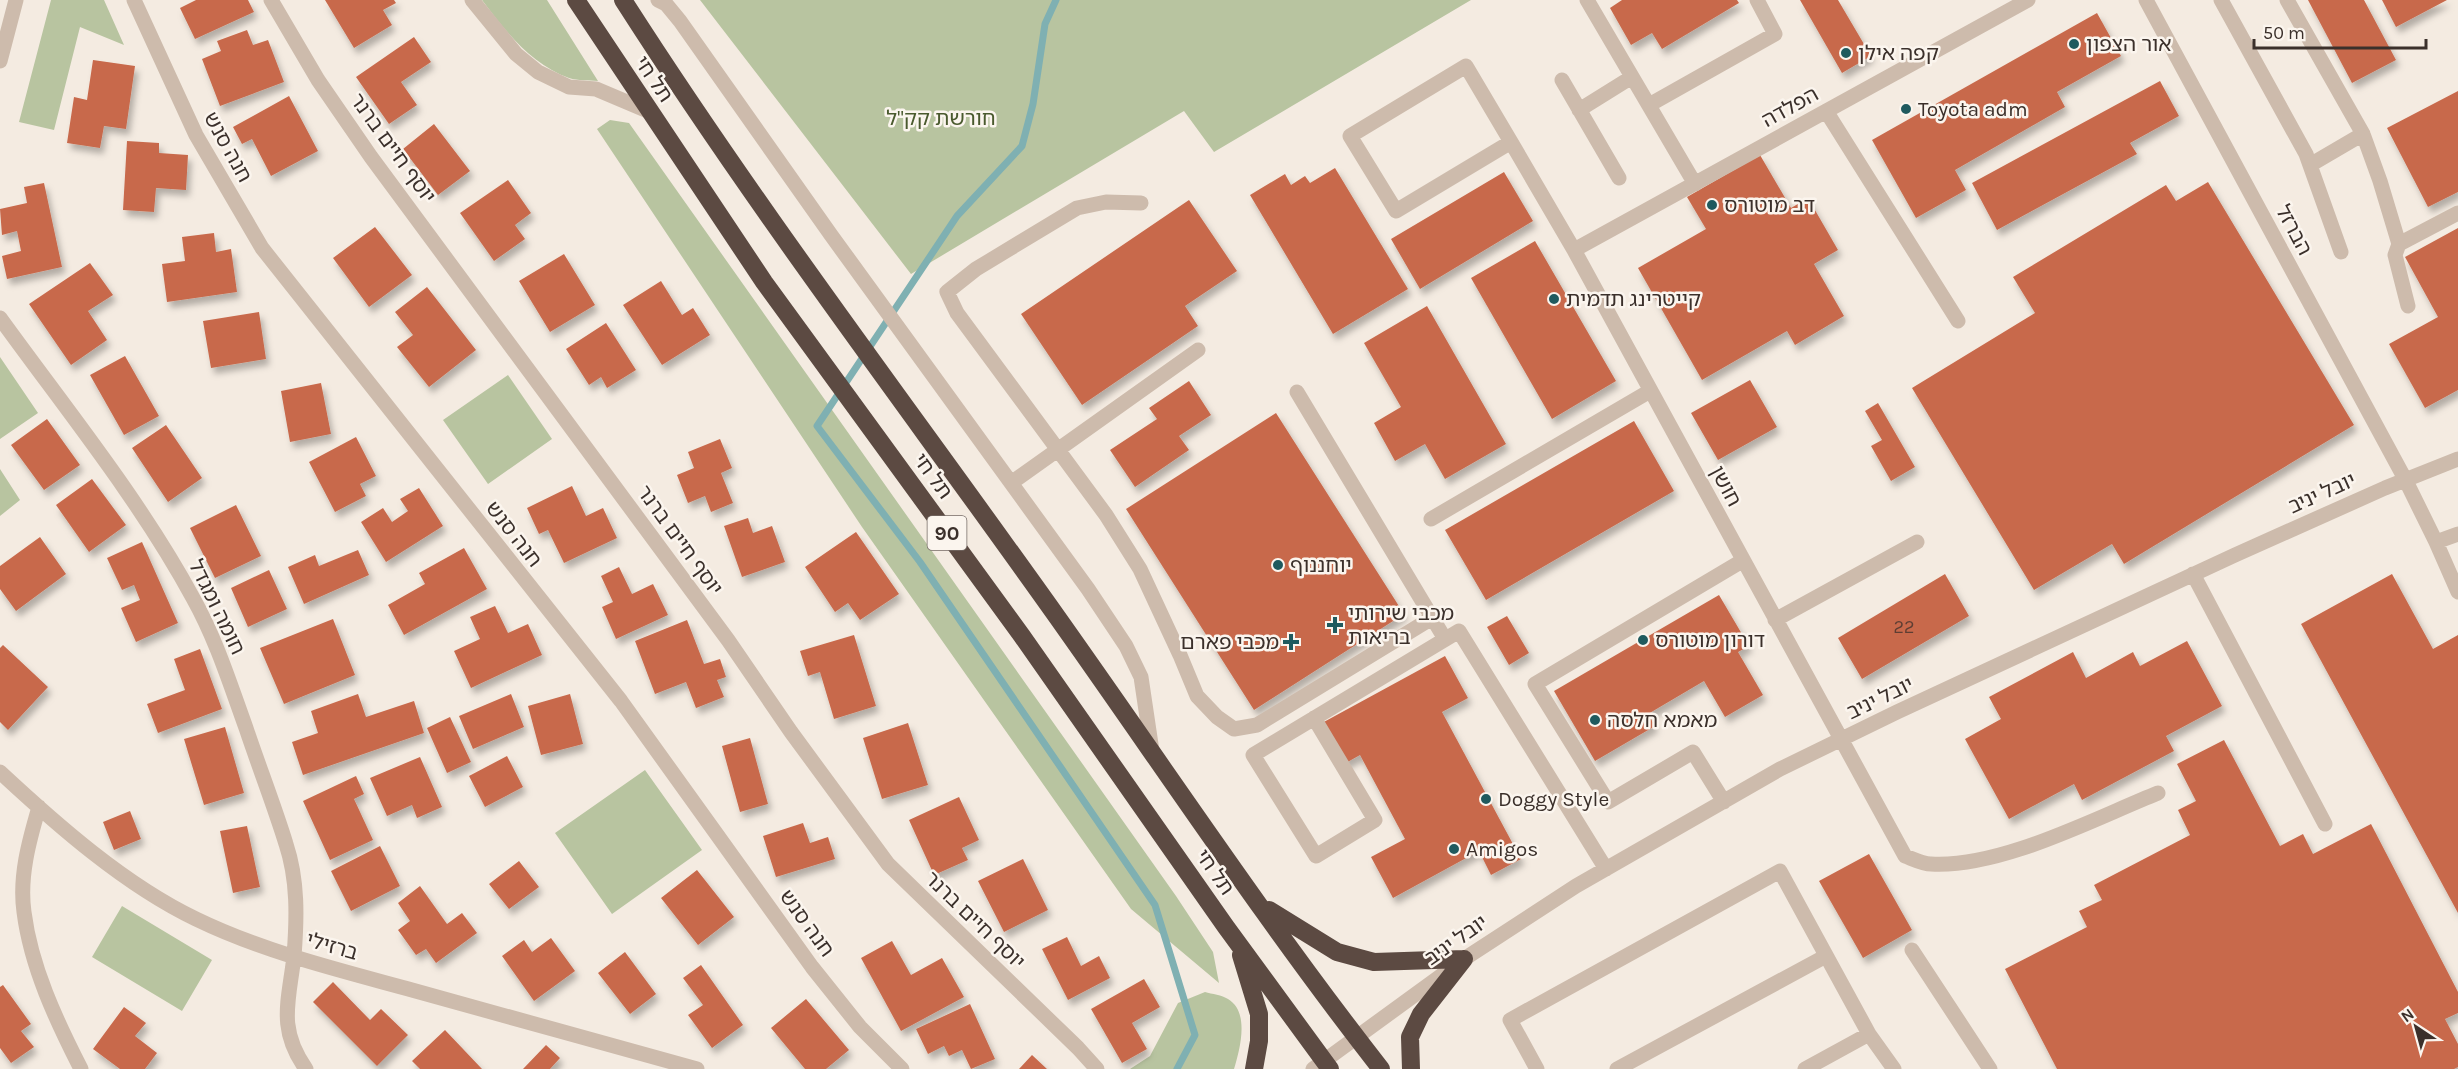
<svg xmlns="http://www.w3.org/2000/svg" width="2458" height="1069" viewBox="0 0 2458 1069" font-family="Karla,'Noto Sans Hebrew',sans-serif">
  <defs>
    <filter id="shadow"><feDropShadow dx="3.5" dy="6" stdDeviation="3" flood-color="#0004"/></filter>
  </defs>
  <rect width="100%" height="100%" fill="#f4ebe1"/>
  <path fill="#b8c4a0" d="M51,0H104L124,45L80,27L54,130L19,122Z
    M482,0H547L598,81C589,80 578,81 569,78C532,65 505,31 482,0Z
    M700,0H1471L1214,152L1184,111L911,274Z
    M610,120L629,123L1176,896L1213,952L1219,983L1131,909L862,527L597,129Z
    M0,357L38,413L0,439Z
    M508,375L552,439L488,484L443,420Z
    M0,469L20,500L0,516Z
    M645,770L702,850L612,914L555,833Z
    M122,906L212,960L182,1011L92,957Z
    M1205,992C1212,994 1222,995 1228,999C1250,1012 1240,1049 1234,1069H1130L1150,1056L1178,1003Z"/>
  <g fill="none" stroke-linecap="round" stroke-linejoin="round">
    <path stroke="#7fb0b2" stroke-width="7" d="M1056,0L1045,24L1033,104L1022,146L957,216L817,426L920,562L1155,905L1195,1035L1177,1069"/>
  </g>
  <path fill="#c8694b" filter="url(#shadow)" d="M196,0H248L254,12L195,39L180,8Z
    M325,0H394L396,3L383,10L392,25L354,48Z
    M1622,0H1737L1739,3L1662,49L1652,33L1631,45L1610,8Z
    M1800,0H1838L1871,56L1842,73Z
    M2308,0H2364L2396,60L2352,83Z
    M2382,0H2447L2396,27Z
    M2097,13L2121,56L2057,92L2065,107L1955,170L1966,190L1916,218L1872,140Z
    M247,30L253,45L268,40L284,82L220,106L202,59L221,51L217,41Z
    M414,37L431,62L401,82L417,105L389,124L356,77Z
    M93,60L135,66L126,129L104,126L100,148L67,143L74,97L87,100Z
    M2160,81L2179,116L2130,143L2137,154L1997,230L1972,183Z
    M2458,91V192L2428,207L2387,128Z
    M289,96L318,151L271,176L252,139L242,144L233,127Z
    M434,124L470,171L438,195L403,149Z
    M127,141L159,143V153L188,155L186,190L156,188L154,212L123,210Z
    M1760,155L1791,208L1808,198L1838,250L1814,264L1844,316L1795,345L1787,331L1702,380L1638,268L1706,229L1687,197Z
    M1335,168L1408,289L1333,334L1250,195L1285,174L1291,185L1305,176L1310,183Z
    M1504,172L1533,221L1420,289L1391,239Z
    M508,180L531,213L515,225L525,239L494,261L460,213Z
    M2208,182L2354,425L2124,564L2112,544L2034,590L1912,388L2035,313L2013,277L2166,185L2176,201Z
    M44,183L62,267L7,279L2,256L21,251L17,231L2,235L0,209L27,203L24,187Z
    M1189,200L1237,271L1185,306L1198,326L1082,405L1021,314Z
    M375,227L412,275L369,307L333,258Z
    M2458,228V390L2425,408L2389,344L2438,317L2405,257Z
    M214,233L216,252L231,249L237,292L167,302L162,264L185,261L182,237Z
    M1535,241L1616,381L1552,419L1471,278Z
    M564,254L595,305L550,332L519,281Z
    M90,263L113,295L88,311L107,340L71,365L29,304Z
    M661,281L682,315L693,308L710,335L662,365L623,305Z
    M427,287L476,350L429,387L397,347L413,335L395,312Z
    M1427,306L1506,444L1445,479L1425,444L1395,461L1374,423L1401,407L1364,343Z
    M259,312L266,359L211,368L203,321Z
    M606,323L636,370L607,388L601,377L589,385L566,349Z
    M125,356L159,416L124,435L90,375Z
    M1750,380L1777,427L1718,460L1691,413Z
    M1189,381L1211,415L1179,436L1189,450L1135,487L1110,450L1157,419L1149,408Z
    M321,383L331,434L290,442L281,391Z
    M1878,403L1915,467L1891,481L1871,446L1882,440L1865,411Z
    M1276,413L1404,614L1254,710L1126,509Z
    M47,419L80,465L44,490L11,445Z
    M1634,421L1674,491L1486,600L1445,530Z
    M166,425L202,478L168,502L132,448Z
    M356,437L376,476L360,484L366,496L335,512L309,462Z
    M720,439L732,468L721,473L733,503L711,512L705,496L688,503L677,475L694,468L688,452Z
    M92,479L126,525L89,552L56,505Z
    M572,486L586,516L603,508L617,538L564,563L548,530L539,534L527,508Z
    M419,488L443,526L386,562L361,522L383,508L392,522L408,511L400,499Z
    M236,505L261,556L215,578L190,528Z
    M748,518L753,533L772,526L785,562L742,577L724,526Z
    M856,532L899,594L860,620L848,603L835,612L805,567Z
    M40,537L66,574L16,611L0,589V566Z
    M142,542L178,623L136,642L121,608L140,600L134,585L122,590L107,558Z
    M464,548L487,589L404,635L388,605L425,584L419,573Z
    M358,550L369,575L304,604L288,567L315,555L319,566Z
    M619,567L632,594L653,584L668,615L616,639L602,607L613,602L601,576Z
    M269,570L287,609L248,627L231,588Z
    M1945,574L1969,616L1862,679L1838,638Z
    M2392,574L2433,649L2458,635V913L2301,624Z
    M1719,595L1749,646L1738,652L1763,695L1725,717L1704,681L1648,714L1655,726L1595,761L1554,691Z
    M495,606L508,633L528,624L542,655L471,688L454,651L480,639L470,617Z
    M1507,616L1529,653L1509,665L1487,627Z
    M333,619L355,675L284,704L260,648Z
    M687,620L704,664L720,659L726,677L717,680L724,697L696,708L686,682L655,694L635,641Z
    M854,635L876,706L834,719L820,672L808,676L800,651Z
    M2187,641L2222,706L2166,736L2174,751L2082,800L2074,784L2009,819L1965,739L2001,719L1989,697L2073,652L2086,678L2133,652L2140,666Z
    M3,645L48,687L8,730L0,722V648Z
    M200,649L222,709L158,733L147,704L185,690L174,659Z
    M1445,656L1468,698L1442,712L1521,859L1491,875L1479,851L1393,898L1371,857L1405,839L1360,755L1344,764L1322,723Z
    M358,694L366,717L414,701L424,733L303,775L292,742L318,733L311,711Z
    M511,694L524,727L473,749L459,716Z
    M570,694L583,744L541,755L528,706Z
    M450,717L471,762L447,773L427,728Z
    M908,723L928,785L882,799L863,738Z
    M225,727L244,793L204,805L184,739Z
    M750,738L768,804L740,812L722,746Z
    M2224,740L2280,846L2303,834L2313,854L2371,824L2458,992V1013L2445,1019L2458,1044V1067L2454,1069H2057L2005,969L2087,927L2079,911L2102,900L2094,885L2190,835L2178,810L2196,801L2177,764Z
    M507,756L523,787L485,807L469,776Z
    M420,757L442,807L417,818L412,805L387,816L370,778Z
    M356,776L364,794L354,799L373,840L330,860L303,801Z
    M959,797L979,840L962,848L968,860L934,875L909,820Z
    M130,811L141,839L114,850L103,822Z
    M803,823L810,843L828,837L835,859L776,877L763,836Z
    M247,826L260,887L233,893L220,831Z
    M380,846L400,886L351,911L331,871Z
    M1869,854L1912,930L1863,958L1819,881Z
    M1023,859L1048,910L1004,932L978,881Z
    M519,861L539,887L509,909L489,884Z
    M697,870L734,917L698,945L661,898Z
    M420,886L447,924L462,913L477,933L436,963L426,949L416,955L398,930L410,921L398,903Z
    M1067,937L1081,966L1099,956L1110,978L1068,1000L1042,949Z
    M551,938L575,971L534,1001L502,956L524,940L532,952Z
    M892,941L911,975L942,958L964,997L901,1031L861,958Z
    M625,952L656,994L630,1014L598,973Z
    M701,965L743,1025L712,1048L688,1015L703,1005L683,978Z
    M1144,979L1160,1007L1132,1023L1147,1049L1122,1063L1091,1009Z
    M333,982L370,1020L381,1009L408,1035L377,1066L313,1002Z
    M3,985L31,1024L21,1031L34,1047L11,1063L0,1048V987Z
    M806,999L849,1050L826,1069H805L771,1028Z
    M970,1004L995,1059L971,1069L962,1050L949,1056L944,1046L928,1054L916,1029Z
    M124,1007L146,1023L135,1036L157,1053L145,1069H120L93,1049Z
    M445,1030L482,1069H420L412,1061Z
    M546,1045L560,1058L550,1069H523Z
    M1032,1055L1047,1069H1019Z"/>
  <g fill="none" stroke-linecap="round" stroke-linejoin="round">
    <path stroke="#cdbbac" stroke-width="15" d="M134,0L196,135L262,248L621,701L812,967L860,1027L902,1069
      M271,0L318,80L371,157L728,640L791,732L888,864L1078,1048L1097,1069
      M472,0L516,54L538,72L569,87L596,89L648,111
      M658,0L666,4L680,21L831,235L1088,589L1126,646L1141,677L1152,751
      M1587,0L1695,184
      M2146,0L2405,479L2436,542L2458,534
      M2221,0L2306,154L2341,252
      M2287,0L2363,134L2380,181L2399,244L2395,255L2408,306
      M0,61L16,0
      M1466,66L1511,142L1396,211L1350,136Z
      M1562,80L1619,178
      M1649,105L1775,34L1757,0
      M1579,110L1632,77
      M1826,111L1958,321
      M1511,142L1574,250L1905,856C1913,859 1923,864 1931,864C2001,868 2093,819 2158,793
      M2310,165L2363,134
      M1141,203L1106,202L1077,208L976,269L947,292L957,313L1106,515L1140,569L1180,655L1197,696L1217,717L1234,729L1257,725L1432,618
      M2399,244L2458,213
      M1574,250L2028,0
      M0,318C65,408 140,500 193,598C216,639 230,684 246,728C259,767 274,805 286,844C298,880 297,918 294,956C289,1001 277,1028 306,1069
      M1297,392L1445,639
      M1011,483L1198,350
      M1431,519L1650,391
      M2436,542L2458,592
      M2193,574L2325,824
      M1775,620L1917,542
      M1314,718L1375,820L1316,856L1253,755L1459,631L1606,869
      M0,772C57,825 125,885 196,919C264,952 339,970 412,990C507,1016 602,1043 697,1069
      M1724,802L1693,752L1608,802L1535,684L1742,561
      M39,807C29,841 19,877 24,912C31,967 56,1020 81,1069
      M1912,950L1990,1069
      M1869,1034L1894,1069
      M1313,1069L1464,959L1576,886L1780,769L1897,712L2235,555L2385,488L2458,459
      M1537,1069L1510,1020L1780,871L1869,1034L1805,1069
      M1617,1069L1826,956"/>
    <path stroke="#5c4a42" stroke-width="18" d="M576,0L764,282L1022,636L1226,927L1330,1069
      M623,0C758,211 910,410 1055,614C1163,766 1266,922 1381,1069
      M1269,910L1337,952L1374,962L1464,959
      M1241,955L1259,1014V1041L1254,1069
      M1411,1069L1410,1037L1421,1014L1464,959"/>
  </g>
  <g fill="#1f5a5e" stroke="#fbf5ee" stroke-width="2">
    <circle cx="2074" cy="44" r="6"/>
    <circle cx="1846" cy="53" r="6"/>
    <circle cx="1906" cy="109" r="6"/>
    <circle cx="1712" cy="205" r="6"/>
    <circle cx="1554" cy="299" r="6"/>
    <circle cx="1278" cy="565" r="6"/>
    <path d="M1332 616h6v6h6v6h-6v6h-6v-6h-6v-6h6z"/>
    <circle cx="1643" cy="640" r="6"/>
    <path d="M1288 633h6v6h6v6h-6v6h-6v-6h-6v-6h6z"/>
    <circle cx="1595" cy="720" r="6"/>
    <circle cx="1486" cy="799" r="6"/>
    <circle cx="1454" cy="849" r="6"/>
  </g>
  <g text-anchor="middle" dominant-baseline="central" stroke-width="5" stroke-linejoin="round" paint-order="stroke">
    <g font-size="18" fill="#5e3e33">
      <text x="1904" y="627">22</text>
    </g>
    <rect fill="#fbf5ee" stroke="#756b66" stroke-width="1.5" x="927.5" y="516" width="39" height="34" rx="4.5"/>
    <g font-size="20" font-weight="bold" fill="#3b302b">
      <text x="947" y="533">90</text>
    </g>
    <g font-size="21" fill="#3b302b" stroke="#fbf5ee" text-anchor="start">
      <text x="2086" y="44">אור הצפון</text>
      <text x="1858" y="53">קפה אילן</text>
      <text x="1918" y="109">Toyota adm</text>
      <text x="1724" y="205">דב מוטורס</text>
      <text x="1566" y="299">קייטרינג תדמית</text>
      <text x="1290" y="565">יוחננוף</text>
      <text x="1348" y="613">מכבי שירותי<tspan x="1348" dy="24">בריאות</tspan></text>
      <text x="1655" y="640">דורון מוטורס</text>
      <text x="1279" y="642" text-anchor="end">מכבי פארם</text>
      <text x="1607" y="720">מאמא חלסה</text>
      <text x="1498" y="799">Doggy Style</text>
      <text x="1466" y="849">Amigos</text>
    </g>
    <g font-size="21" fill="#3b302b" stroke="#fbf5ee">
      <text transform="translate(654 79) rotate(56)">תל חי</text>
      <text transform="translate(1790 107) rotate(-29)">הפלדה</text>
      <text transform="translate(228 147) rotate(61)">חנה סנש</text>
      <text transform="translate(393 148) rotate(54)">יוסף חיים ברנר</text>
      <text transform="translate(2294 230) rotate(62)">הברזל</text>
      <text transform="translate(933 476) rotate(54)">תל חי</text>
      <text transform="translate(1726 486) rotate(62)">חושן</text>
      <text transform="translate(2322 493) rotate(-24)">יובל יניב</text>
      <text transform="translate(514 534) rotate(52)">חנה סנש</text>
      <text transform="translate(680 540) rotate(54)">יוסף חיים ברנר</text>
      <text transform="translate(217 607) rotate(64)">חומה ומגדל</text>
      <text transform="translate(1880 698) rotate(-26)">יובל יניב</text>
      <text transform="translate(1215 872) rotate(55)">תל חי</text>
      <text transform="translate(975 920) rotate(44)">יוסף חיים ברנר</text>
      <text transform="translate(807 923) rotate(54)">חנה סנש</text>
      <text transform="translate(1456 940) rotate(-35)">יובל יניב</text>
      <text transform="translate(332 946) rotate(16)">ברזילי</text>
    </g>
    <g font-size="21" fill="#4a5a2e" stroke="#fbf5ee">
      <text x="941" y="118">חורשת קק"ל</text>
    </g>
  </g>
  <g transform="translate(2416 1027) rotate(324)" stroke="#fbf5ee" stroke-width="4.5" paint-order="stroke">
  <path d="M0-4.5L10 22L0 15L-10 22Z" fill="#3b302b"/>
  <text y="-9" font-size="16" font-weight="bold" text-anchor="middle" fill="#3b302b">N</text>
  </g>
  <path d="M2254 39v9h172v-9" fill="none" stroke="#3b302b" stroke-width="3"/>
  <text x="2263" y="39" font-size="18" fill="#3b302b" stroke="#fbf5ee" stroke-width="4.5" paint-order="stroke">50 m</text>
</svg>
